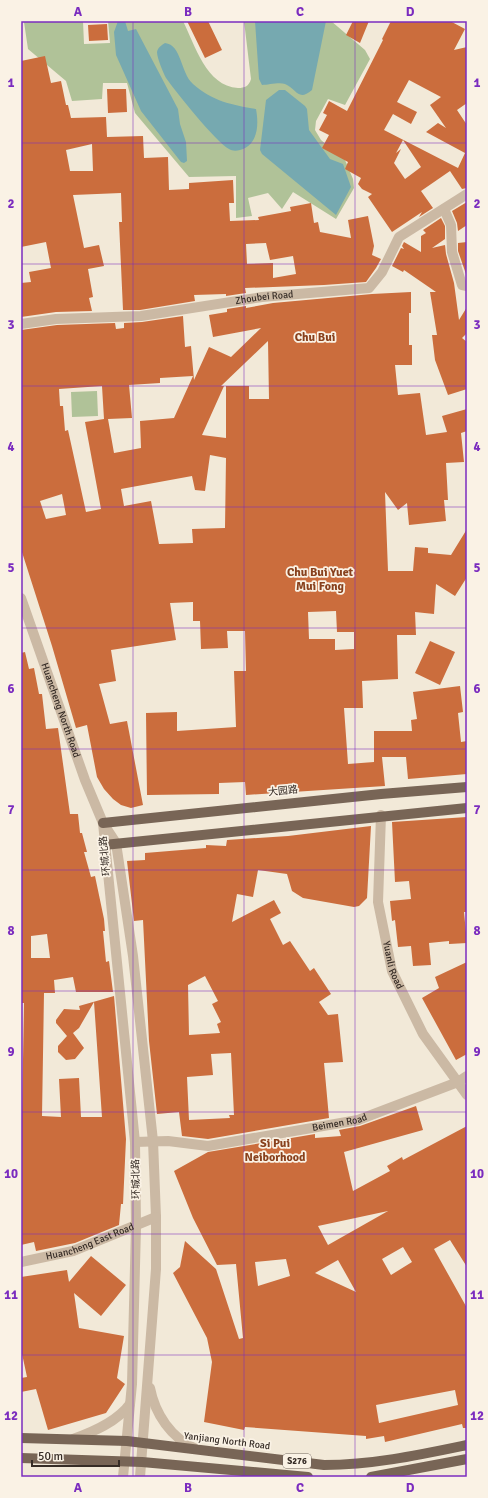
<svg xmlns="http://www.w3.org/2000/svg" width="488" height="1498" viewBox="0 0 488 1498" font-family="Signika,'Noto Sans SC',sans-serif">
  <rect width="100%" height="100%" fill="#f2e9d8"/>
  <path fill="#b0c298" d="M50,21H83L84,44L110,43L108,21H183C195,45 206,86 238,88C245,88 249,86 251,79L244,21H331L365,50L370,59L345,105L328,99L316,121L315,130L321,140L345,160L353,179L354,188L336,219L293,192L282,209L268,193L248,198L252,216L236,218V176L189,177L135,113L127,83H103L102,99L72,101L66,81L28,49L24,22Z
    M97,391L98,416L72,417L71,392Z"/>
  <path fill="#76a9b0" d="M118,21H125L128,31L136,29L178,109L180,124L186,142L187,161L184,163L181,162L141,111L116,55L114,32Z
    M255,21H326L312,90C298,102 297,89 285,84C279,82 268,85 262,85L259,79Z
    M165,43C182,45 180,72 193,84C212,101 232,105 256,109C259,125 258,145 240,150C236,151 232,151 229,149C216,142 175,91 166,78C163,72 157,58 157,52C158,47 162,45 165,43Z
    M279,90H285L305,106L307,109L309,130L330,159L343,164L351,187L336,215L262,154L260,150L266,100Z"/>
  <path fill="#cb6d3d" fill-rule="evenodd" d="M187,21H208L222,50L205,58Z
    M353,21H369L360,43L346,35Z
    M391,21H450L465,29L454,50L467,47V103L457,110L467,125V188L462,189L450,171L421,191L433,208L419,217L422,212L392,232L368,197L372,194L362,189L358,184L361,178L345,169L348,162L322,148L329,135L319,130L327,115L323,113L329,101L347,111L383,40L382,39ZM409,80L441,97L430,105L446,128L438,123L426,132L465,153L458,168L384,130L393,114L411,124L417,112L397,102ZM403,140L421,167L405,179L394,163L401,149L396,153Z
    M107,24L108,40L89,41L88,25Z
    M45,56L51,83L61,81L66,105H68L71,118L106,117L107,137L143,136L144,158L168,157L169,190L189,189V183L233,180L234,203H229L230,221L259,220L258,217L291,211L290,207L311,203L314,223L318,222L320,232L351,238L348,220L368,216L374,246L372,255L381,259L376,268L366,282L324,285L245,288L246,293L226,296V294L194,295L195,301L140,310H123L119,222H122L121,193L73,195L84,248L99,245L104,266L88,269L93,297L89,298L92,311L56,312L21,317V283L31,282L29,272L51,268L46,242L21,247V61ZM92,144L93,171H70L66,150ZM266,243L270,260L293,256L296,274L273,278V263L247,264L246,244Z
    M107,89H126L127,112L108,113Z
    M467,202V225L458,231L457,223L452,211Z
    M441,218L445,226V239L432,248L445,245L446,254L454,283L459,320L467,307V333L462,338L467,342V389L448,395L435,360L432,335H437L430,292H436L404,270L403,272L392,266L401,248L404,249L402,246L404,242L421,252V236L426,233L423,230Z
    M467,242V274H466L458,251V243Z
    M411,292V313H409V345H412V365H395L398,395L420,393L426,435L447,432L442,416L467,409V431L461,433L464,462L446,463L448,500H444L446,521L409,525L407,503L398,510L385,492L388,571H413L415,547L428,548V553L451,555L467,529V577L455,596L436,584L434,614L415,612L416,635H397L398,679L362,681L363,708H344L348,764L374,762V731H412L411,720L417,719L413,692L460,686L463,712L458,713L461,742L467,741V774L408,779L406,757H382L385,786L246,795L245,782L219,783V794L147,795L146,713L177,712V731L236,727L234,671H246L245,631H227L228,648L201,649L200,621H193V602L170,603L176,640L111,650L116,681L99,684L110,724L127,721L143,805L131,808L121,805L113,799L104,789L97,777L87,725L76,728L52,646L21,549V330L57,325L115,323L116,329L124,328V323L142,322L183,316L185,347L191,346L194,380L209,347L231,357L261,328L213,337L209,315L227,312V309L246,306V308L273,303L372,294ZM268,341L269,399H249V386H226V438L202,435L224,386H221ZM193,376L174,418L140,421L141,448L114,453L108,419L132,418L129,385L160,383V378ZM102,386L104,419L85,422L101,509L86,512L68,430L65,431L63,406H60L59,389ZM210,455L226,458L225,528L192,529L193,543L159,544L151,501L124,506L121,489L192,476L195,490L205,491ZM62,494L66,515L46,519L40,501ZM336,611L337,632H354V649L335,650V639H309L308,612Z
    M430,641L455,652L440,685L415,673Z
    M25,652L29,669L34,668L39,694H42L46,729L58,728L70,814H78L80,833H82L87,852H84L91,877L95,876L104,919L105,931H103L106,962L109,961L113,992H76L73,977L54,980L55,993H44L42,1116L61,1117L59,1079L79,1078L81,1117H102L94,1002L79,1028L73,1033L84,1048L75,1059L66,1060L58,1052V1046L67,1036L56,1023V1020L64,1009L80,1010L79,1006L114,996L126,1139L123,1204H121L119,1225L75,1243L36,1251L34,1242L21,1245V1116H22L24,1003H21V653ZM47,934L50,958H31V936Z
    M467,817V912H464L467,943L449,944V941L429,943L431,965L413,966L411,946L398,947L395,920L392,921L390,901L411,899L409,881L395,882L392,822Z
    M371,826L367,898L359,906L354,907L303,898L292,891L287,874L258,870L253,897L237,894L232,922L274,900L281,913L270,919L283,945L290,941L310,971L314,968L331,994L319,1002L328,1015L338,1014L343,1062L324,1063L329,1118L208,1139L182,1136L179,1112L157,1114L149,1041L143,920L134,921L127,861L145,860V853L206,848V845L226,846L227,840L288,836ZM205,976L218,1001L212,1004L221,1022L217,1024L220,1033L189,1035L188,985ZM231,1053L234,1115H229L230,1118L189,1120L187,1077L213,1075L211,1054Z
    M467,962V1054L456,1060L422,998L439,988L435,977Z
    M416,1106L423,1130L344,1152L353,1191L390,1171L387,1166L402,1157L403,1160L467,1126V1267L450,1240L434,1249L467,1308V1428H463L462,1424L385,1442L384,1436L366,1439V1436L245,1427L244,1430L204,1422L212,1362L207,1338L173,1273L180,1267L185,1241L216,1269L239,1339L243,1338L236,1264L217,1265L193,1218L174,1171L208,1152L315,1134V1138L341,1136L339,1130L360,1126ZM388,1211L328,1245L318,1226ZM403,1247L412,1262L391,1275L382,1259ZM286,1259L290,1276L258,1286L255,1262ZM338,1260L356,1292L315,1273ZM455,1390L458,1405L379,1423L376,1405Z
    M91,1256L126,1285L101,1316L74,1293L79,1328L124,1336L117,1378L125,1384L106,1413L48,1430L36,1389L21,1392V1378L27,1377L21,1349V1277L67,1270L69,1282Z"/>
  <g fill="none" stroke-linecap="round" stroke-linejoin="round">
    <g stroke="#cbb9a4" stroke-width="10">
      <path d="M444,209L451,225L452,252L462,285L467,286"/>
      <path id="s1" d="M21,324L56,319L141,316L262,297L369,288L382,272L399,237L467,194"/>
      <path id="s2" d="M21,598L85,780L103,823L116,843L133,956L153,1141L156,1217V1269L140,1477"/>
      <path id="s3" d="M381,815L378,902L392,971L423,1034L467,1095"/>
      <path d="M103,823L135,1142L136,1227L132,1384L123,1477"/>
      <path id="s4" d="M135,1142L168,1141L208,1146L358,1120L458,1082L467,1076"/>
      <path id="s5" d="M21,1262L73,1251L156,1217"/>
      <path d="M150,1388C155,1414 171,1438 196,1449"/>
      <path d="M73,1439C93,1432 117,1422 130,1404"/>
    </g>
    <path stroke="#786556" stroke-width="10" d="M103,823L381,794L467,787
      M104,845L467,808
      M21,1438L127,1441L324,1465C373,1465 419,1455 467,1445
      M21,1458L142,1462L308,1477
      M371,1477L467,1459"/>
  </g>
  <path fill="none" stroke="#7b2cbf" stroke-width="1" stroke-opacity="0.55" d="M133,21V1477M244,21V1477M355,21V1477M21,143H467M21,264H467M21,386H467M21,507H467M21,628H467M21,749H467M21,870H467M21,991H467M21,1112H467M21,1234H467M21,1355H467"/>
  <g text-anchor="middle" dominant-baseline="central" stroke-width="3.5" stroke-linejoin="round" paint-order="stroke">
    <rect fill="#faf2e5" stroke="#71675f" stroke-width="1" x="283" y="1454" width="28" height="14" rx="3"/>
    <g font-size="9" font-weight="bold" fill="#362c26">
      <text x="297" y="1461">S276</text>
    </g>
    <g font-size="10" fill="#362c26" stroke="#faf2e5">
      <text stroke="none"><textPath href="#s1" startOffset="245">Zhoubei Road</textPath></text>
      <text stroke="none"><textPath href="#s2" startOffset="119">Huancheng North Road</textPath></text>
      <text transform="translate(283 791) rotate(-6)">大园路</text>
      <text transform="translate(105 856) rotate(-95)">环城北路</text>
      <text stroke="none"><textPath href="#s3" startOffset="152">Yuanli Road</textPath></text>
      <text stroke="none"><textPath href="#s4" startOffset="207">Beimen Road</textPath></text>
      <text transform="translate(136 1179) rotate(-91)">环城北路</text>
      <text stroke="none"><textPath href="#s5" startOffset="72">Huancheng East Road</textPath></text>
      <text transform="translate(227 1441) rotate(7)">Yanjiang North Road</text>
    </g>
    <g font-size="12" font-weight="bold" fill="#88401c" stroke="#faf2e5">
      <text x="315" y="337">Chu Bui</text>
      <text x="320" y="572">Chu Bui Yuet<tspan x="320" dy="14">Mui Fong</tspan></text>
      <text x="275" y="1143">Si Pui<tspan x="275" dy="14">Neiborhood</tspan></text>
    </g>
  </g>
  <rect width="488" height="1498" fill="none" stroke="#faf2e5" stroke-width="44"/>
  <path d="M32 1460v6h87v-6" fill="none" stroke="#362c26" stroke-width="2"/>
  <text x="38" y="1460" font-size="12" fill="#362c26" stroke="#faf2e5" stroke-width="3" paint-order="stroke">50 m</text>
  <rect x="22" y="22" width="444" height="1454" fill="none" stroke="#7b2cbf" stroke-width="1.5"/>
  <g font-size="13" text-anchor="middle" font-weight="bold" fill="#7b2cbf">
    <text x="78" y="16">A</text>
    <text x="188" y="16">B</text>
    <text x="300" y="16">C</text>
    <text x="410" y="16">D</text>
    <text x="11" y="87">1</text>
    <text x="477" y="87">1</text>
    <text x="11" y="208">2</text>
    <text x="477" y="208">2</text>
    <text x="11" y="329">3</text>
    <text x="477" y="329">3</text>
    <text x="11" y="451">4</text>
    <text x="477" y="451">4</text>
    <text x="11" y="572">5</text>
    <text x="477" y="572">5</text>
    <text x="11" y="693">6</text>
    <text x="477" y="693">6</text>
    <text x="11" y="814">7</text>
    <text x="477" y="814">7</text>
    <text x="11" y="935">8</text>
    <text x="477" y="935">8</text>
    <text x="11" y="1056">9</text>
    <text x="477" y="1056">9</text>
    <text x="11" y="1178">10</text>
    <text x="477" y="1178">10</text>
    <text x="11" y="1299">11</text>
    <text x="477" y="1299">11</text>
    <text x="11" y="1420">12</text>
    <text x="477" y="1420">12</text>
    <text x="78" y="1492">A</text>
    <text x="188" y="1492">B</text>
    <text x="300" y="1492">C</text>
    <text x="410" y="1492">D</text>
  </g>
</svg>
